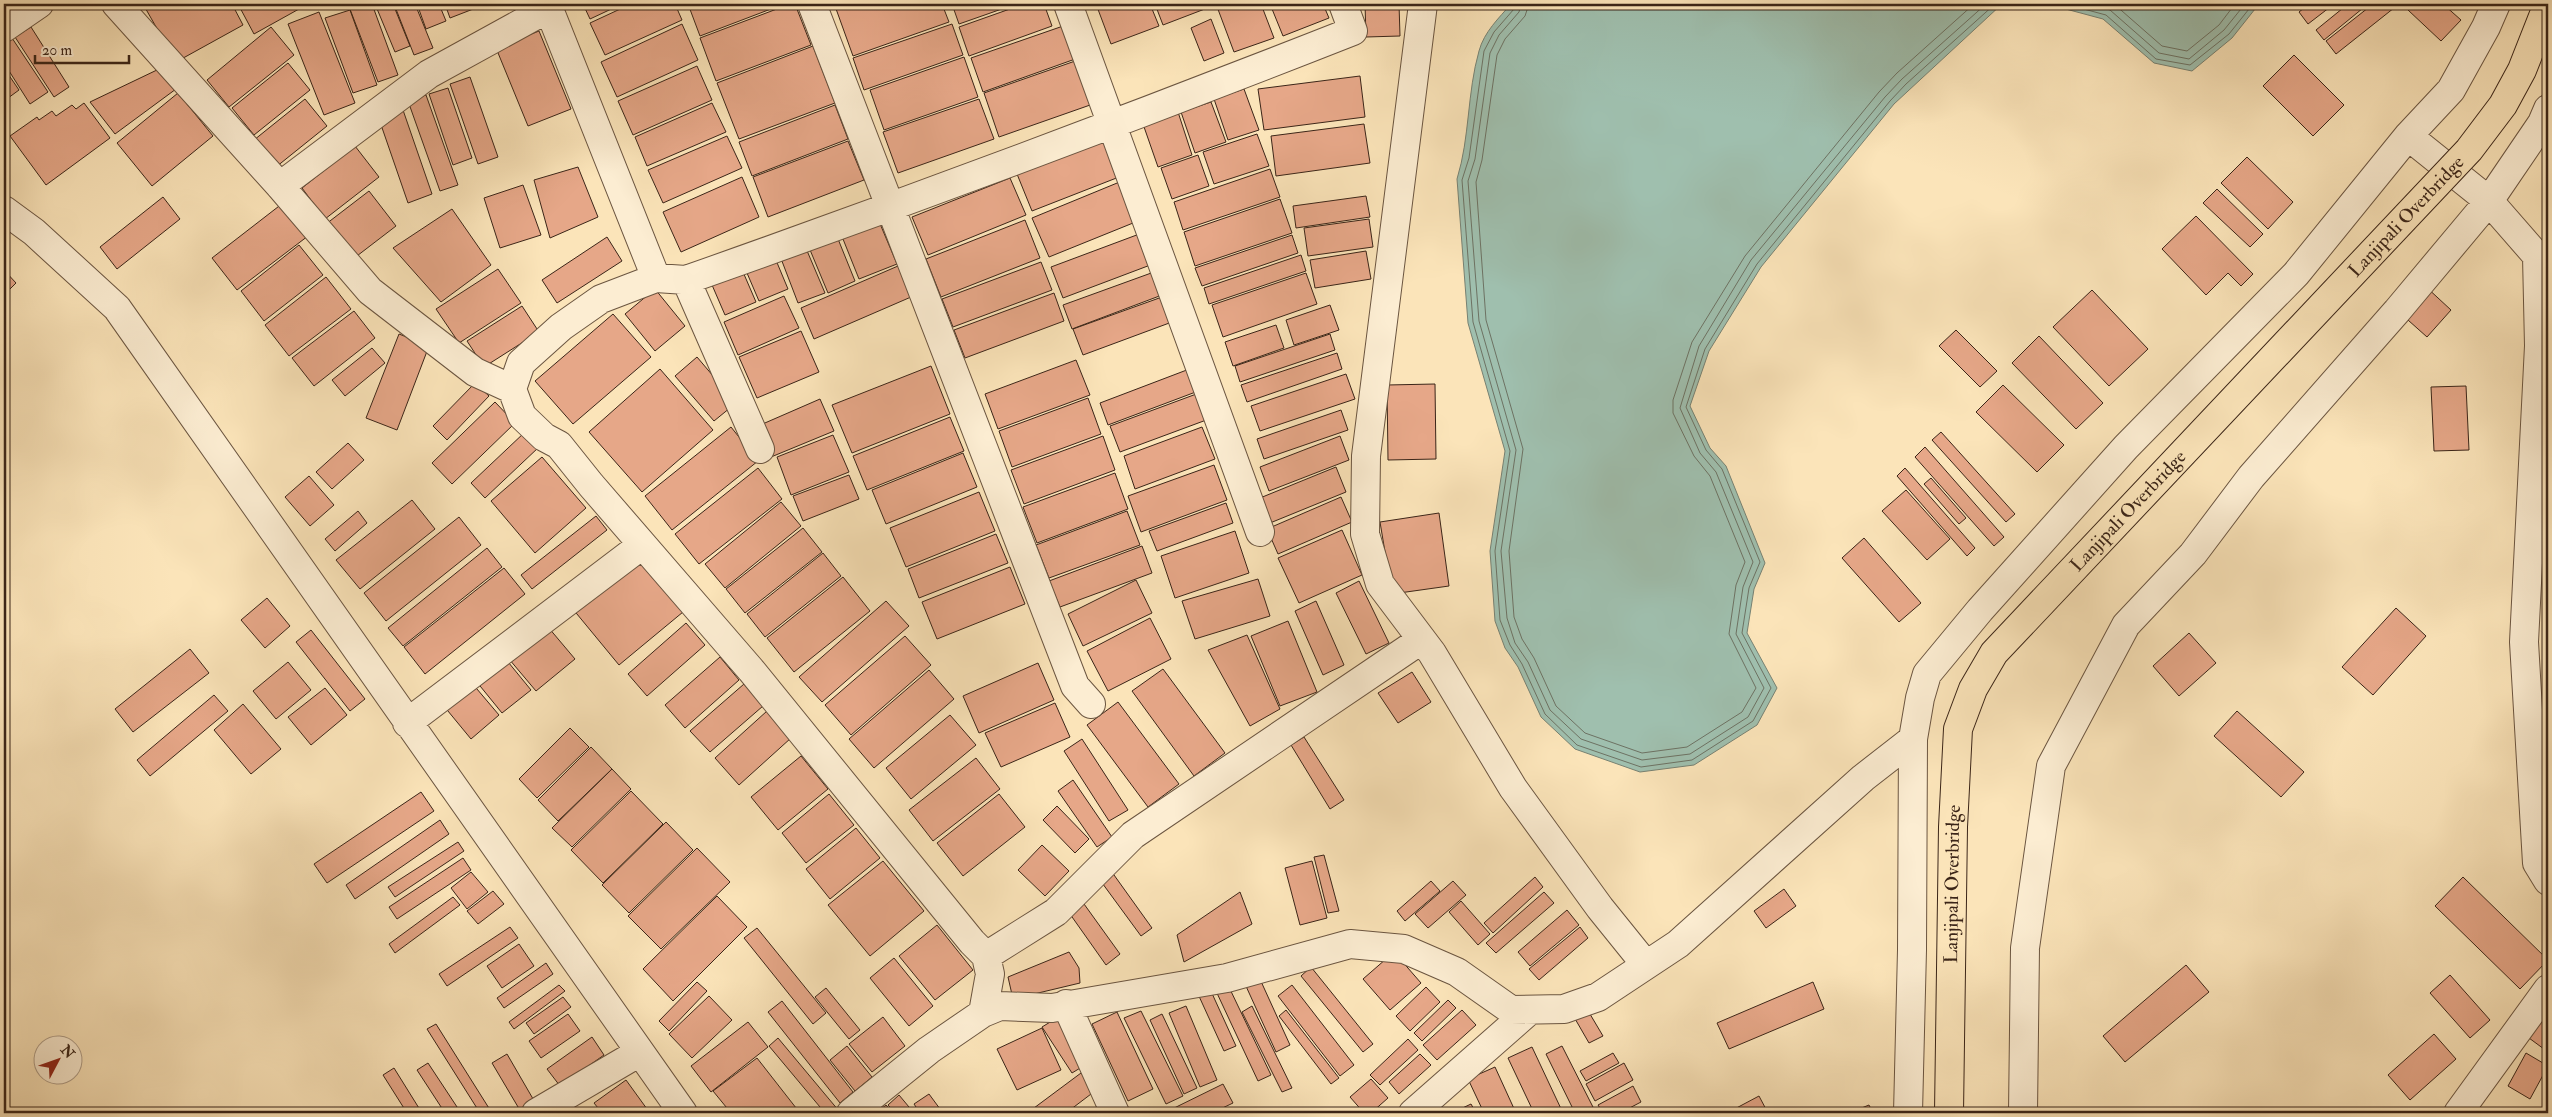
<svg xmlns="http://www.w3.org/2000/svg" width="2552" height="1117" viewBox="0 0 2552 1117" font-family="'IM FELL Double Pica',serif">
  <rect width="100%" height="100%" fill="#fbe4b9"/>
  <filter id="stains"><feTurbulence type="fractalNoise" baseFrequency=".004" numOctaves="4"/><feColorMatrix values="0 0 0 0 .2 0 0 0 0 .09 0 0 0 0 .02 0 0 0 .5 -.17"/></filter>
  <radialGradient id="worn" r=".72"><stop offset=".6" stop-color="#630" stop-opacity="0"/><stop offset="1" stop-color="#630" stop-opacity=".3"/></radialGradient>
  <path fill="#9fbfae" stroke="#778172" d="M1511,4H2002L1894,104L1761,267L1709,351L1690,406L1710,448L1726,466L1765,563L1754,589L1747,633L1777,688L1757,725L1694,765L1640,772L1575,749L1541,717L1518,667L1505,648L1495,621L1490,551L1505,451L1468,323L1457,179C1470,137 1467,93 1479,51C1484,32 1499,18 1511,4Z
    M2018,4H2259L2232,38L2192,71L2154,63L2103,19L2062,8Z"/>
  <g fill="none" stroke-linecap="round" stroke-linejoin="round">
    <path stroke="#6d7263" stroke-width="1" d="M1515,4L1514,9L1494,32L1484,51L1469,158L1462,180L1473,322L1510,451L1495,551L1500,620L1510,645L1522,664L1545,714L1577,745L1641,767L1692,760L1753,721L1771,688L1742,633L1749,588L1760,562L1722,469L1706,450L1686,407L1705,349L1757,264L1890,101L1906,84L1995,4
      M1521,4L1519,12L1499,35L1490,53L1475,159L1468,181L1479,321L1516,450L1501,551L1507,618L1515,643L1528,662L1550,710L1581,739L1642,760L1690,754L1748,717L1764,688L1736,634L1743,587L1753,562L1716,472L1700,453L1680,408L1699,346L1751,260L1885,97L1902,79L1986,4
      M1529,4L1525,16L1505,39L1497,55L1482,160L1476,182L1486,320L1523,449L1509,551L1514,617L1522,639L1534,658L1556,706L1585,733L1642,753L1687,747L1742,712L1756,688L1729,634L1736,585L1745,562L1710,476L1694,456L1673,413V400L1692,342L1745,256L1879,92L1897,73L1974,4
      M2065,4L2106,15L2156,59L2190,65L2229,34L2253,4
      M2090,4L2110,10L2159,53L2189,59L2224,30L2245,4
      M2114,4L2162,46L2187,51L2219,25L2235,4"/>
  </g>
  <path fill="#e6a788" stroke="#3b2518" d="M143,4H232L243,25L176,62Z
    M238,4H308L254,34Z
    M348,4H372L398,75L378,82Z
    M375,4H393L410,46L395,52Z
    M394,4H415L433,48L414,55Z
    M417,4H439L446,21L426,29Z
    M445,4H480L481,6L450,18Z
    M583,4H622L590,19Z
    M631,4H675L682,20L605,55L590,23Z
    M688,4H784L700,36Z
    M790,4H795L811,45L716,81L700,38Z
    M841,4H942L949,22L853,56L835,6Z
    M952,4H1016L959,24Z
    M1024,4H1044L1052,26L969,56L959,27Z
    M1096,4H1150L1159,26L1111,44Z
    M1155,4H1208L1210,7L1163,25Z
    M1216,4H1261L1274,38L1234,52Z
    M1270,4H1323L1329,18L1283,36Z
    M1365,4H1399L1400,36L1366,37Z
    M2309,4H2334L2308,24L2299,12Z
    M2348,4H2368L2324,40L2316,30Z
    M2373,4H2399L2336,54L2326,41Z
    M2414,4H2443L2461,20L2441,41L2408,10Z
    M350,10L377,85L353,93L325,18Z
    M319,12L355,103L324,115L288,24Z
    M1211,19L1224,53L1204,61L1191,28Z
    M682,24L698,60L617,97L601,62Z
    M952,24L963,55L864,90L853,58Z
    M1066,25L1078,58L983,92L971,58Z
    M31,27L69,87L54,97L15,37Z
    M271,27L294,55L229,107L207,80Z
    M539,31L571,109L528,126L496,48Z
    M12,38L48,92L30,104L4,63V43Z
    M813,46L835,103L739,139L717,83Z
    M2294,55L2344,105L2313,136L2263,86Z
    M964,57L978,97L884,130L870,90Z
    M1078,60L1093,104L999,137L984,93Z
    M288,63L310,90L254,135L232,108Z
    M697,66L712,100L633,135L618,101Z
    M4,68L19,90L4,101Z
    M159,69L176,89L115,134L90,102Z
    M1360,76L1365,117L1264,130L1258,89Z
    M470,77L498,157L478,164L450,84Z
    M448,88L472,158L453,165L429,94Z
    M1244,89L1259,130L1228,140L1214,99Z
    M178,93L213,136L152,186L117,143Z
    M426,95L458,185L440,191L408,101Z
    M305,99L327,126L276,167L254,140Z
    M979,99L994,139L898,173L883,132Z
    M1211,102L1226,142L1195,153L1181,112Z
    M84,103L110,138L46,185L10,136L37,117L39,120L52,111L56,116L72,105L76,109Z
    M712,103L726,132L647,166L635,137Z
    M835,105L848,139L752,176L739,142Z
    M403,110L432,194L408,203L379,119Z
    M1178,112L1192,155L1158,167L1143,124Z
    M1364,124L1370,163L1276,176L1271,136Z
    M1257,134L1269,166L1214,184L1203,152Z
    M727,136L742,168L663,203L648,170Z
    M1104,139L1119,177L1032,211L1017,174Z
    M848,141L864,180L768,217L753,177Z
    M355,146L379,177L325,219L302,188Z
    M1198,155L1209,186L1172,199L1161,168Z
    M2247,157L2293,202L2268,229L2221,183Z
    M578,167L598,217L550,238L534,180Z
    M1270,169L1280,197L1183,230L1174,202Z
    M742,177L759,217L681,252L663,212Z
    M1010,178L1026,215L928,255L912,217Z
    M1122,181L1138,221L1049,257L1032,218Z
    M523,185L541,235L500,248L484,198Z
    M2217,189L2263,234L2250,247L2203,203Z
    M369,191L396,226L353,259L326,224Z
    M1366,196L1370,217L1296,228L1293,206Z
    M163,197L180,219L117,269L100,247Z
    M1280,199L1292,233L1195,266L1184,232Z
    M283,203L308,236L237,290L212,258Z
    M452,209L491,265L441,302L393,248Z
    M2196,216L2253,274L2241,286L2228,273L2206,295L2162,249Z
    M878,219L897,264L859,279L841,234Z
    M1369,219L1373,247L1308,256L1304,228Z
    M1025,220L1040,258L941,297L926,259Z
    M1142,233L1153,264L1063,298L1051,267Z
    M836,234L855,281L828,293L808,245Z
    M1292,235L1298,253L1202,286L1195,268Z
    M607,237L622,261L557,303L542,280Z
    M299,245L323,275L264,321L241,291Z
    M805,246L825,293L798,303L780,256Z
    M1366,251L1371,279L1315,288L1310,260Z
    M773,253L788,289L759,301L744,266Z
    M1301,255L1306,271L1209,304L1204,288Z
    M1041,262L1052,290L953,327L942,299Z
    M740,265L756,302L725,315L709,278Z
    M898,266L911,297L814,339L801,308Z
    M498,269L521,303L459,343L436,309Z
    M4,270L16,283L4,295Z
    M1154,272L1162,295L1072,329L1063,305Z
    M1306,273L1317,304L1223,337L1212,305Z
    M326,277L351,309L289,356L265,325Z
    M2424,285L2451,310L2427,337L2399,312Z
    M655,289L685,326L655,351L625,314Z
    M2092,290L2148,349L2109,386L2053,327Z
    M1054,293L1064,321L965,358L954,330Z
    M784,296L799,328L738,355L724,322Z
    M1162,297L1172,322L1083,355L1073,329Z
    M1330,305L1339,330L1294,345L1286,320Z
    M522,306L539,332L484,367L467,341Z
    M354,311L375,338L314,386L292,358Z
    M613,314L651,357L573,424L535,381Z
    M1276,325L1284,348L1233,366L1225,342Z
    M1956,330L1997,371L1980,387L1939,346Z
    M801,331L819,372L757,398L739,357Z
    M399,334L429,346L397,430L366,418Z
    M1330,334L1335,350L1240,382L1235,366Z
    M2039,336L2103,403L2076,429L2012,363Z
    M372,348L385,363L345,396L332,380Z
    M1337,353L1342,369L1247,402L1241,385Z
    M697,357L736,403L714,421L675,376Z
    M1076,360L1090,395L998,429L985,394Z
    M931,366L950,414L852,453L832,405Z
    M1192,368L1201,390L1108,425L1100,403Z
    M660,369L713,430L642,492L589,432Z
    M1346,374L1355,399L1260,431L1251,406Z
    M475,383L489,396L447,440L433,426Z
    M1435,384L1436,459L1388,460L1387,385Z
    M2003,385L2064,445L2037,472L1976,412Z
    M2466,386L2469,450L2434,451L2431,387Z
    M1199,393L1209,419L1120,452L1110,426Z
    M1088,398L1101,434L1012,467L999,431Z
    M820,399L834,431L771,457L758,426Z
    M495,402L515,423L452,484L432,463Z
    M1341,410L1348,430L1264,459L1257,439Z
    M950,417L964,451L867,490L853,456Z
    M731,427L758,461L672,530L645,496Z
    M1202,427L1215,459L1135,489L1124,456Z
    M525,432L539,447L485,498L471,483Z
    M1941,432L2015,514L2006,522L1932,440Z
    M833,435L849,472L791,495L777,457Z
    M1103,436L1115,470L1024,504L1011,470Z
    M1340,436L1349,460L1269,491L1260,467Z
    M348,443L364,460L332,489L316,472Z
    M1925,447L2004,537L1994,546L1915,457Z
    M963,453L977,487L886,524L872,490Z
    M542,457L586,508L535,553L491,501Z
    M1214,465L1227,500L1141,532L1128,496Z
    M1336,467L1346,492L1270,523L1260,498Z
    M758,468L782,499L699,564L675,534Z
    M1905,468L1975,548L1967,556L1897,476Z
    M1115,473L1128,509L1037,543L1023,507Z
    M849,475L859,499L803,521L793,496Z
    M309,476L334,505L310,526L285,497Z
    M1931,478L1966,518L1959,524L1924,484Z
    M1906,490L1950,539L1927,560L1882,511Z
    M979,492L995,531L906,567L890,528Z
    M1341,497L1352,522L1278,554L1267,529Z
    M412,500L435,529L360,589L336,560Z
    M781,502L801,526L725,588L705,564Z
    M1226,503L1233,523L1157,551L1149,531Z
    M358,511L367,523L335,551L325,539Z
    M1127,511L1140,545L1049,578L1036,545Z
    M1439,513L1449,586L1392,594L1380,522Z
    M596,516L607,530L532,589L521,575Z
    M459,517L481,545L386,621L364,593Z
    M803,528L822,552L745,613L726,589Z
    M1342,530L1362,575L1299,603L1278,558Z
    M1235,531L1249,573L1175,598L1161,556Z
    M996,534L1008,563L919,598L908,569Z
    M1864,538L1921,603L1899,622L1842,558Z
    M1142,546L1152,573L1060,607L1049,581Z
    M487,548L502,567L403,646L388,628Z
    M823,553L841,576L765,637L747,614Z
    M636,555L683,612L619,665L572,608Z
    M1010,567L1025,604L937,639L922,602Z
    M504,568L525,594L425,674L404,647Z
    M843,577L870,611L794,672L767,638Z
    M1258,579L1270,616L1195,639L1182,601Z
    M1136,580L1152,613L1083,646L1068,614Z
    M1359,581L1389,643L1366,654L1336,593Z
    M267,598L290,626L265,648L241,620Z
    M886,601L909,626L822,702L799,677Z
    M1316,601L1344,665L1323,675L1295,611Z
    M2396,608L2426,636L2373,695L2342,667Z
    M1150,618L1171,659L1108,691L1087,651Z
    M1288,621L1317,692L1280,706L1251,636Z
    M686,623L705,645L647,696L628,674Z
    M548,627L575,659L536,691L509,659Z
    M311,630L365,699L350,711L296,642Z
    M2189,633L2216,663L2179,696L2153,666Z
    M1247,635L1280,709L1250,726L1208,650Z
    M905,636L931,665L851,735L825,705Z
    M190,649L209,673L133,732L115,709Z
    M504,657L531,690L502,713L476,681Z
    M720,657L739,680L685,728L665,705Z
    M288,662L311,690L276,719L253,691Z
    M1038,663L1054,700L979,733L963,696Z
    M1163,669L1225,753L1194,776L1132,691Z
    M929,670L954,699L874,768L849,739Z
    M1412,672L1431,702L1398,723L1378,693Z
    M471,682L499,715L471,739L443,705Z
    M744,684L763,706L710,752L690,731Z
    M325,688L347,715L311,745L288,717Z
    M214,695L228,711L150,776L137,760Z
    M1118,702L1179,784L1148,807L1087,725Z
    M1055,703L1070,737L1001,767L985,733Z
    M243,704L281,749L251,774L214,730Z
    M767,711L791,738L739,785L715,758Z
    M2237,711L2304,772L2281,797L2214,736Z
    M950,715L976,745L911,799L886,768Z
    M570,728L589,747L537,798L519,779Z
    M1304,737L1344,800L1330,809L1291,745Z
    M1082,739L1128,810L1109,821L1064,751Z
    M591,747L612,769L558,821L538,800Z
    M801,756L828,789L778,830L751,797Z
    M976,758L1000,789L933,841L909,810Z
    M612,769L631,789L572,847L552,828Z
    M1073,780L1112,837L1097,847L1058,791Z
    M631,791L663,824L603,883L571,850Z
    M421,792L434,811L327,883L314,864Z
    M829,794L854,825L806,863L782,833Z
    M999,794L1025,827L963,876L937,843Z
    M1057,806L1089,839L1075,853L1043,820Z
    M440,820L449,834L355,899L346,885Z
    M666,822L693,850L629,913L602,885Z
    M856,828L880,858L830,899L806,869Z
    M458,842L464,851L395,897L388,887Z
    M1042,845L1069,871L1045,896L1018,870Z
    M697,848L730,882L661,949L628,916Z
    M1324,855L1339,911L1328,913L1314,857Z
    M463,858L471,870L397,919L389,907Z
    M883,861L924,911L870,956L828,905Z
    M1312,861L1327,918L1300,925L1285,868Z
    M1109,868L1152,928L1141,936L1097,876Z
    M471,872L488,892L467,909L451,888Z
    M1535,877L1543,887L1493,933L1484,923Z
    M2463,877L2548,960L2520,989L2435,906Z
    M1431,881L1440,891L1405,921L1397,911Z
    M1453,881L1466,895L1428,928L1415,914Z
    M1784,889L1796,906L1766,928L1754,911Z
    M493,891L504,904L478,924L467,911Z
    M1240,892L1252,924L1184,962L1177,935Z
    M1544,892L1554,903L1496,953L1486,943Z
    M717,896L747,927L673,1001L643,969Z
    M453,897L460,905L395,953L389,944Z
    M1079,897L1120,954L1106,965L1065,907Z
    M1461,901L1490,934L1478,945L1449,912Z
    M1567,910L1579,925L1530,966L1518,952Z
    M937,925L973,970L935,1000L899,956Z
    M510,927L518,938L447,986L439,974Z
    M1580,927L1588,938L1539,980L1529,969Z
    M757,928L826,1013L813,1024L744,938Z
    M519,944L534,966L502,988L487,966Z
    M1069,952L1079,968L1080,983L1013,999L1008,977Z
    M1394,952L1421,983L1390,1010L1363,979Z
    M894,958L933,1006L909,1026L870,978Z
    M546,963L553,974L504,1008L497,998Z
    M2186,965L2209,992L2125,1062L2103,1036Z
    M1311,967L1373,1044L1363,1052L1301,976Z
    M2450,975L2490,1020L2470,1038L2430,993Z
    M1259,977L1290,1045L1276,1052L1245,984Z
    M697,982L707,991L669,1031L659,1021Z
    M1813,982L1824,1009L1729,1049L1717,1023Z
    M559,985L565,991L514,1029L509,1022Z
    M1228,985L1271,1075L1258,1081L1216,991Z
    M1292,985L1354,1065L1340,1076L1278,996Z
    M1426,987L1440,1002L1410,1031L1396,1016Z
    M826,988L860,1030L849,1039L815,997Z
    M1210,989L1236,1046L1224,1051L1198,994Z
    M709,996L732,1020L692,1058L669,1034Z
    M563,997L571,1007L534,1034L526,1023Z
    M1448,1000L1456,1008L1422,1041L1414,1033Z
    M782,1001L853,1092L840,1103L768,1012Z
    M1186,1006L1217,1080L1200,1087L1169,1013Z
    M1252,1006L1292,1088L1282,1092L1242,1012Z
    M1587,1009L1603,1036L1589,1043L1574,1017Z
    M1286,1010L1339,1078L1331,1084L1279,1016Z
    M1462,1010L1476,1025L1437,1060L1423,1045Z
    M2548,1010V1052L2529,1038Z
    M1141,1011L1183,1096L1166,1104L1124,1018Z
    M1117,1012L1153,1089L1128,1101L1092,1024Z
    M568,1014L580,1031L541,1058L529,1041Z
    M1162,1014L1197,1088L1184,1094L1150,1020Z
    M1060,1016L1090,1062L1072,1073L1042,1027Z
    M883,1017L905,1046L872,1072L849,1044Z
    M748,1022L768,1047L711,1092L691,1066Z
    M436,1024L492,1113H480L427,1029Z
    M1042,1028L1061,1070L1017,1090L997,1049Z
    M2434,1034L2456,1059L2410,1100L2388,1075Z
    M592,1037L604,1055L560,1086L547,1069Z
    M778,1038L839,1111L836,1113H825L769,1046Z
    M1408,1039L1418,1050L1380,1085L1370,1075Z
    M847,1046L872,1077L855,1091L830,1060Z
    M1562,1046L1596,1113H1575L1546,1054Z
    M1532,1047L1563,1113H1534L1508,1058Z
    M1613,1053L1619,1063L1586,1081L1580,1071Z
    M2526,1053L2548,1066L2530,1099L2508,1086Z
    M507,1054L536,1104L521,1112L492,1063Z
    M1420,1054L1431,1065L1399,1094L1389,1082Z
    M757,1058L800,1113H731L713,1091Z
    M428,1063L461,1113H445L417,1070Z
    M1624,1063L1633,1080L1595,1101L1586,1084Z
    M1495,1067L1516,1113H1484L1468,1079Z
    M394,1068L422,1113H407L383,1075Z
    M1081,1073L1095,1091L1066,1113H1038L1034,1108Z
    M1371,1079L1388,1098L1371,1113H1364L1350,1097Z
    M626,1080L647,1109L641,1113H602L594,1103Z
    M1223,1084L1233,1103L1212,1113H1164Z
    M1633,1086L1641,1102L1620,1113H1603L1598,1105Z
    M929,1094L943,1113H920L914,1104Z
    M899,1095L914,1113H895L888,1105Z
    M1759,1096L1768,1113H1727Z
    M1471,1104L1476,1113H1452Z
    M886,1105L893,1113H876Z
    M1869,1105L1873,1113H1849Z
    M1660,1109L1662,1113H1650Z"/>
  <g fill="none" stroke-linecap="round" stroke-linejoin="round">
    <defs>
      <path id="minor" d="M116,4L280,186L370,291L475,372L512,389
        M547,4L656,278
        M812,4L1075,686L1091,704
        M1068,4L1260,532
        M1423,4L1366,456L1365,534L1380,584L1432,653L1513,788L1600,908L1646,965
        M4,28L39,4
        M2408,136L2489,201L2537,256L2539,346L2524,642L2537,863L2548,881
        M280,186L429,74L549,8
        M4,210L34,232L117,308L683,1113
        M686,280L760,449
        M407,723L642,545
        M986,956L1056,912L1133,835L1421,640
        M1066,1004L1115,1113
        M983,1013L990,974L986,956L972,942L751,670L591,485L559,445L544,437L522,416L512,389L521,363L561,327L601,299L656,278L686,280C910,201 1132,118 1353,31L1343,4
        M536,1113L640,1052
        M851,1113L929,1050L983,1013L1000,1006L1052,1008L1227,978L1350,944L1404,949L1457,972L1511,1010L1564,1009L1598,997L1678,944L1863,778L1913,739
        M1413,1113L1530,1010
        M1908,1113L1912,950L1913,739L1920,698L1927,674L1980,610L2126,447L2296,274L2408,136L2451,90L2486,27L2496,4
        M2023,1113L2025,948L2051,766L2126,625L2193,554L2251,477L2397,311L2489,201L2542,123L2548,109
        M2458,1113L2548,989"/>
    </defs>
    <use href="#minor" stroke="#6b5540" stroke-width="30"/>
    <use href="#minor" stroke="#fcedd2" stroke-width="28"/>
    <defs>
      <g id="major-bridge">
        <path id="s1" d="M1949,1113L1953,827L1958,729L1973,689L1994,653L2469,150L2503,105L2522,70L2548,4"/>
      </g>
    </defs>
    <use href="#major-bridge" stroke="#3b2518" stroke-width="30" stroke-linecap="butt"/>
    <use href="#major-bridge" stroke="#fbe4b9" stroke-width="28"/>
  </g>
  <g text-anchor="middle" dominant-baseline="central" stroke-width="4" stroke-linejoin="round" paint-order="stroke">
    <g font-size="19" fill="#3b2518" stroke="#fcedd2">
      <text stroke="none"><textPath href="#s1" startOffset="1069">Lanjipali Overbridge</textPath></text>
      <text stroke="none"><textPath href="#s1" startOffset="664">Lanjipali Overbridge</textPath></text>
      <text stroke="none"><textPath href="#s1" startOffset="229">Lanjipali Overbridge</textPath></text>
    </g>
  </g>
  <rect width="2552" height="1117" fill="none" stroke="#fbe4b9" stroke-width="20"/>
  <rect x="5" y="5" width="2542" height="1107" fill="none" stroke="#3b2518" stroke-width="2.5"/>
  <rect x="10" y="10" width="2532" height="1097" fill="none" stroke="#3b2518"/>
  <g transform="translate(58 1060) rotate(49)"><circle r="24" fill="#fcedd2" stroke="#af9d88"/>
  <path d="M0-4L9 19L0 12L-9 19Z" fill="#8f2418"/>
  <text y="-8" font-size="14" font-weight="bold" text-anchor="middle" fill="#3b2518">N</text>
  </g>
  <path d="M35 55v8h94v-8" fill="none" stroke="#3b2518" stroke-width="2.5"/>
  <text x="42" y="55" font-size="15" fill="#3b2518" stroke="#fcedd2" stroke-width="4" paint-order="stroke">20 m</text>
  <rect width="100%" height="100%" filter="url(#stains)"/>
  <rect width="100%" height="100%" fill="url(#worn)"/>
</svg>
